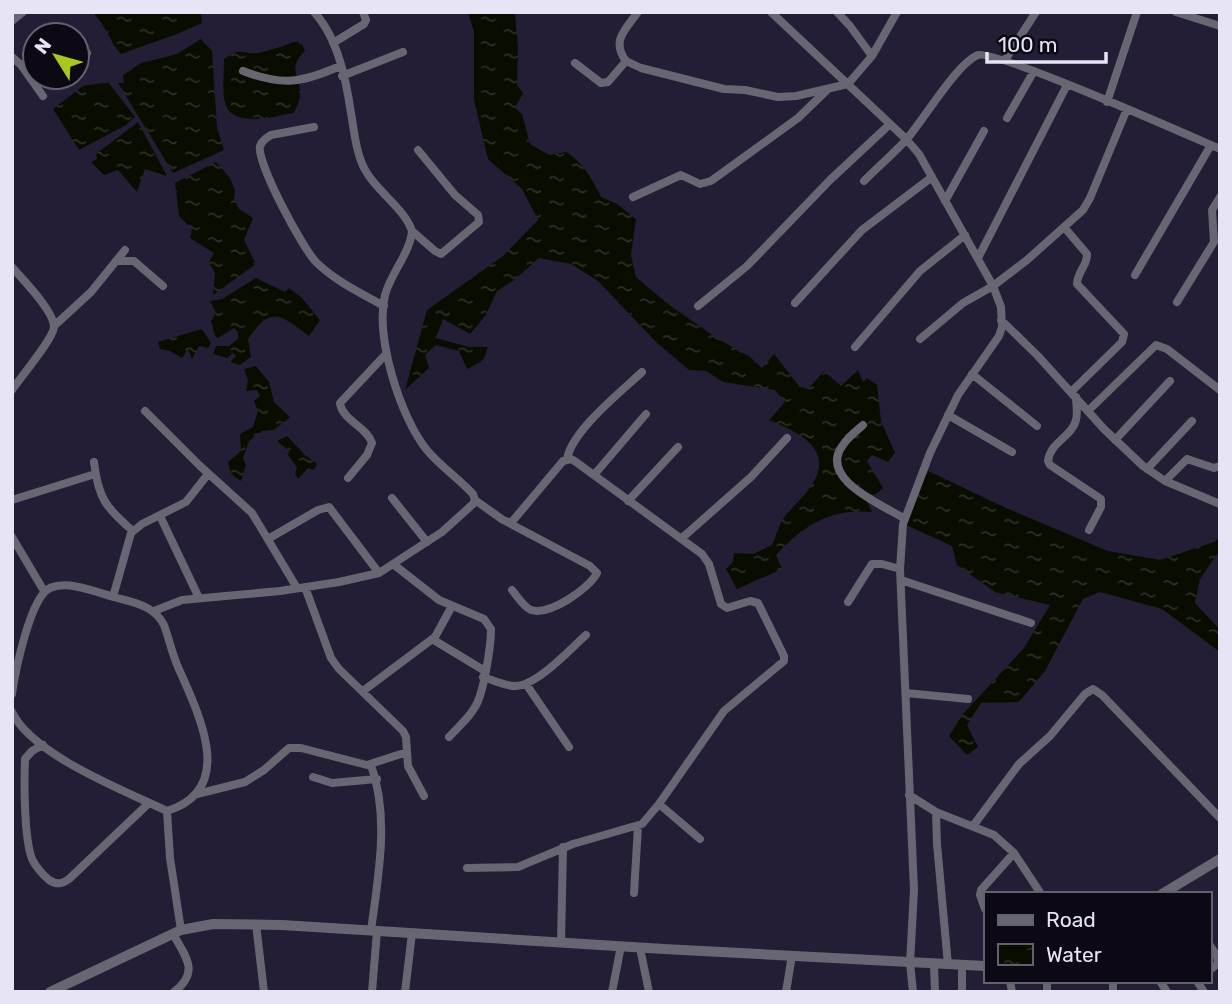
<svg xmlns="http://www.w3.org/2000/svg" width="1232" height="1004" viewBox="0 0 1232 1004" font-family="Rubik,sans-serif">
  <defs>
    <pattern id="water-ripples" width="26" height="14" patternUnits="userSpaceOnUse" patternTransform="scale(1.75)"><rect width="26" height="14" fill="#080d00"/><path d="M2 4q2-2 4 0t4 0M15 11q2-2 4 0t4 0" fill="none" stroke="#2c3026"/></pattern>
  </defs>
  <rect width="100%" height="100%" fill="#231d36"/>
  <path fill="url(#water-ripples)" d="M92,12H201L202,23L177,34L121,54C110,43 107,26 92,12Z
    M468,12H518L515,14L518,47L517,85L523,93L515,108L522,114L530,144L549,155L566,152C583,162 592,179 601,197L617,204L636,219L631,255L636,277L668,304L718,339L749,356L762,368L774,354L799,386L808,389L824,371L841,386L858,370L863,382L867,378L877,385L881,421L895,453L888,462L872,455L867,461L883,488L867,501L872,512C830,508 804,525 776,555L782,569L737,589L726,569L733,562L734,553L753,554L772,545C776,537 778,527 783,519C789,510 798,503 805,494C839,454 806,435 769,420L785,402L775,390L723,382L706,371L689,370L656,342L598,281L571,264L539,258L513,281L497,291L486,315L470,334L443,319L436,338L469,347H488L483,361L467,369L459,351L436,345L425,355L429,368L405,390L427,310L503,256L538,220L522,189L488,159L474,100V32Z
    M201,39L212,51L217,127L224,150L173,173L118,83H124L123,75L141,63L177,54Z
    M293,42H301L305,51C286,69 301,75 300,96C300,101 296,108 294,113C285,114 277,117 267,118C215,124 224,99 224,59C242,46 241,55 258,53C265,52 287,45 293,42Z
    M108,82L135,117L126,125L79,150L53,109L83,86Z
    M138,122L167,176L145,169L137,192L118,170L104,175L91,162L97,159L96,154Z
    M216,162L230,178L235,190L234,199L239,209L253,218L244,240L256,264L213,295L215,273L209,262L214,253L190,238L192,229L179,216L175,183Z
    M256,278L285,292L289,288L302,298L320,320L309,336C280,314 271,305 248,339L251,357L240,365L230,362L236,356L233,353L227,358L213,354L216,346H229L238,339V332L234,328L218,338L215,336L211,321L216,313L210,301L222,299Z
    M202,329L211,343L208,348L199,346L192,359L188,349L182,358L170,351L160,349L158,342Z
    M256,366L269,382L274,402L290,417L274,430L262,431L249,441L243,458L246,465L241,481L231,474L228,462L241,451L240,434L253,427L258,411L254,401L260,396L257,390L246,391L248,380L244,369Z
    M287,436L305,455L317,464L314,470L308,468L298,479L295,474L297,468L288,455L289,451L277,441Z
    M924,469L1006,508L1108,551L1160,560L1214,542L1220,537V550L1200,579L1195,603L1220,630V652L1162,609L1100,592L1083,599L1045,671L1019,702L981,703L967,725L978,747L967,755L949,736L963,714L1024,648L1050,605L995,592L957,565L952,546L904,524Z"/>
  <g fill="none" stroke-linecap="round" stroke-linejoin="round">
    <path stroke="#696674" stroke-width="8" d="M771,12L906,139L919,154L993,286L1001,307L1002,327L999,336L958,395L930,453L903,524L900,569L914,890L910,963L913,992
      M837,12L850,26L872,56
      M1176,12L1220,26
      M12,21L23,12
      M77,36L87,53
      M333,43L364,24L366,20L363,12
      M12,57L21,65L35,58
      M1005,60L1036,12
      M626,61C611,41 625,30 638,12
      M575,63L601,83L608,82L626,61L641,68L724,89L745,90L778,97L796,96L848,84L872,56L897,12
      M21,65L43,96
      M243,71C282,86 302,83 340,66
      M342,76L403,52
      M1107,102L1137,12
      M1007,118L1034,71
      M314,127L271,135C266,138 262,141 260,146C256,162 303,249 316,262C335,281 361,293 384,306
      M864,181C878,167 893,154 906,140C923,121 957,63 978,55C994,49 1190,136 1220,149
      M633,197L681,175L700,184L711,181L798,118L827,90
      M945,201L984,131
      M1064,227L1087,254C1088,265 1077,272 1077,284L1124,334L1122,342L1071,392
      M412,231L435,251L441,254L479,222L478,215L455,195L418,150
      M978,258L1067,85
      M116,261H134L163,286
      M12,267C23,280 53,310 54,326C55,337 20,378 12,390
      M1135,275L1211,145
      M1177,302L1214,242L1212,210L1220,197
      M795,303L862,230L932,177
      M698,306L747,266L830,180L890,124
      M1001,320L1037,355L1104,429L1143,466L1165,481L1220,504
      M54,326L91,292L125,250
      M920,339L963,303L993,286L1027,260L1083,210L1090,198L1127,109
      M855,347L920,271L965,235
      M972,374L1037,426
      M1076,397C1076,404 1078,413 1076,420C1072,437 1050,442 1048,461L1050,465L1101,499V507L1089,530
      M145,411L199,465L252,513L297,588
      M1088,411L1156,345L1167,349L1220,390
      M948,415L1012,452
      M863,425C856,431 848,437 843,445C817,479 883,505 905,519
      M1115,440L1170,381
      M567,460C570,432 622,391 642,372
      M94,462C98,498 106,508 133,531
      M1147,469L1192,421
      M594,475L646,414
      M348,478L367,455L372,443C367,427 342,420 340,403L386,354
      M1165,481L1187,459L1214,468L1220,466
      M392,498L427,542
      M12,500L95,474
      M628,501L678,447
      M160,516L199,598
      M507,522L590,566L597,573C589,589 549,616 531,610C523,606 517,596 512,590
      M12,537L44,591
      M682,538L751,477L787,438
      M268,539L318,510L329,507L379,573
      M393,564L439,600L484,619L491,629C491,645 484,693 475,707C469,718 458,727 449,737
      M901,580L1031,623
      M305,587L331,658L339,669L403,731L406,737L408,766L424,796
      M113,597L131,533L142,524L186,502L208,474
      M848,602L872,564H882L900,569
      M154,611L182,600L280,591L339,582L379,573L442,532L473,504L475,500L473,494C458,478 440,466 426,449C400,416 375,337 385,295C391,273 410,253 412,231C403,205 371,189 361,161C355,146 354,129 351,113C346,80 338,38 314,12
      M432,639L485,671
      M483,677C493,680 505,686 515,686C537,686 570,649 586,635
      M526,684L569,747
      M363,691L435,637L452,606
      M906,693L968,699
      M12,694C15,673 30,597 50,588C69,580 95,592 114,597C134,603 154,605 164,625C169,639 172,653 178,667C198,713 238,789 167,811
      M12,712C32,755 125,791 167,811L170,858L181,930
      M43,745L32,751L25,759C24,783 24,838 32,859C36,867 42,874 49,880C57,885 62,884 69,879L149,803
      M313,777L332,783L377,779
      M197,794L245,782L264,770L289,748H301L367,765L407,752
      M909,795L936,812L994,835L1014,853L1041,894
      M659,804L700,839
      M936,812L937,844L948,965
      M973,826L1019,764L1050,736L1085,694L1093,689L1102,695L1220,818
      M467,868L518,867L573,844L642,824L659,804L724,711L784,661V656L758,603L750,601L727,608L721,604L709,564L702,554L576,462L571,459L563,461L511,523L503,520L475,500
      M634,893L638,826
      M985,909L980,895L981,890L1014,853
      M256,924L264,992
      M371,931C378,876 390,818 371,765
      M173,934C186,957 200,972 174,992
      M561,943L563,847
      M1209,944L1217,956L1218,963L1209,971
      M640,948L649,992
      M934,964L935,992
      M1010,981L1012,992
      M1047,981V992
      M1160,981L1167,992
      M1197,981L1204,992
      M372,992L377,931
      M405,992L412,933
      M612,992L621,946
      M786,992L792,955
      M962,992V966
      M1113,992V981"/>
    <path stroke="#696674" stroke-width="10" d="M1162,894L1220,859
      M50,992L181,930L213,924L282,925L664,949L985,966"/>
  </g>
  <rect width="1232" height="1004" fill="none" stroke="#e7e4f5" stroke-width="28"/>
  <rect x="984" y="892" width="228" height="91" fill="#0c0914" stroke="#64616e" stroke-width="2"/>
  <rect x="998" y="915" width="35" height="10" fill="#696674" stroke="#64616e" stroke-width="2"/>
  <text x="1046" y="927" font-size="21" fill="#e7e4f5">Road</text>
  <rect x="998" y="944" width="35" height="21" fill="url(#water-ripples)" stroke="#64616e" stroke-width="2"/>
  <text x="1046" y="962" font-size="21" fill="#e7e4f5">Water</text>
  <g transform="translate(56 56) rotate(307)"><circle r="33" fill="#0c0914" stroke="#64616e" stroke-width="2"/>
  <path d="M0-5L12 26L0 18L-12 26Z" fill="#a7c81f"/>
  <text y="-10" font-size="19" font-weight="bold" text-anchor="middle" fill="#e7e4f5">N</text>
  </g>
  <path d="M987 52v10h119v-10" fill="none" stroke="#e7e4f5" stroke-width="3.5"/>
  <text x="998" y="52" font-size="21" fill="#e7e4f5" stroke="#0c0914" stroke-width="5" paint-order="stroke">100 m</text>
</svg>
